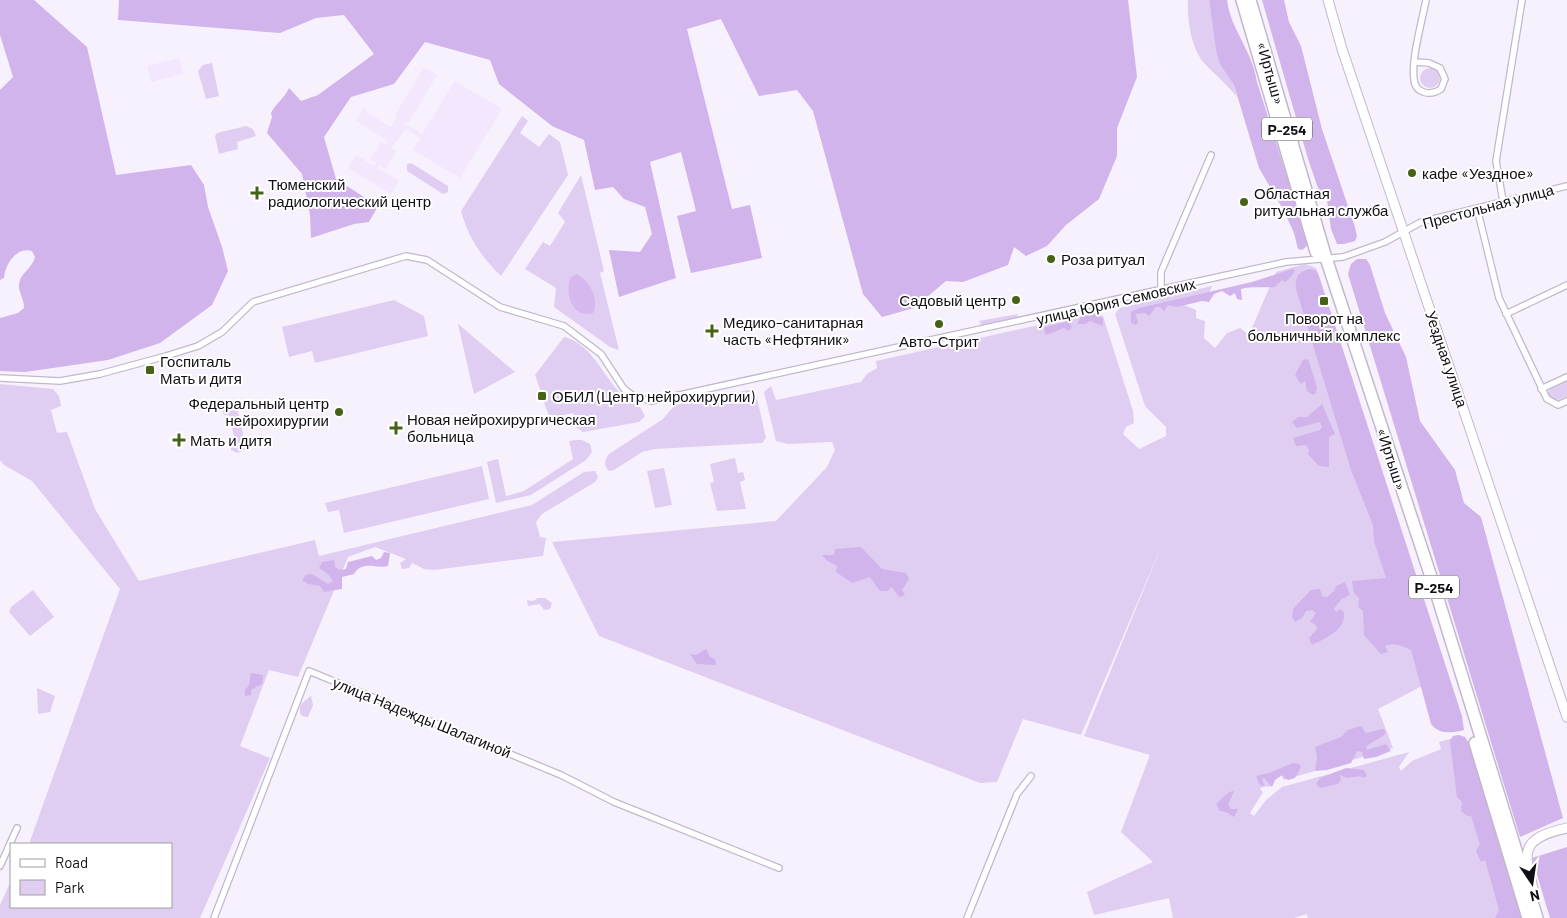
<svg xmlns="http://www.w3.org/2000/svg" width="1567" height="918" viewBox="0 0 1567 918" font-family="Barlow,sans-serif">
  <rect width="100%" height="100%" fill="#f7f0fd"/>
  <path fill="#f3e7fe" d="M179,58L183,74L151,82L147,66Z
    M424,67L437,75L408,123H404L422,134L455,81L502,109L460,178L413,150L420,138L406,129L391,148L396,151L386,169L380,166L378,168L399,181L391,194L348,168L356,155L374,166L376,163L370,159L381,142L386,145L388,141L356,121L364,108L367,110L366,112L391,127L397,117L395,115Z"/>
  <path fill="#e0cdf2" d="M1188,0H1209L1216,51L1234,85L1237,97C1227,84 1215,75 1204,63C1191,48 1187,19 1188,0Z
    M212,63L219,96L206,99L198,71L203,65Z
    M1420 78a10 10 0 1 1 20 0a10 10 0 1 1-20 0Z
    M522,116L528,121L520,133L539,147L549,134L560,142L568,175L501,276C482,258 468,237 461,211Z
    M246,126L253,129L256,136L237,142L238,149L219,154L215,136L217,133Z
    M411,163L448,186V192L443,194L407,171V164Z
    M581,175L604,271L600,273L619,350L610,347L554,307L556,288L525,269L543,242L550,246L565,222L558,213Z
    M1305,264L1316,268L1445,674L1378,709L1393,748L1284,780L1281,775L1273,779L1270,787L1264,786L1260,789L1263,792L1250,813L1254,816L1266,800L1282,787L1409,752L1399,767L1401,771L1412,761L1441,749L1439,742L1457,737L1520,918H1308L1307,914L1294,918H1173L1169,898L1094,915L1087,892L1153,862L1121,832L1150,755L1084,736L1164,540L1081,735L1023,719L997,782L980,783L599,636L552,542L776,521L827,467L835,450L832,442L788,444L776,441L764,392L771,386L776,400L861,382L867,374L877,368L876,361L1097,312L1103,316L1133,411L1134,423L1126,427L1123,434L1139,449L1166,436V427L1145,406L1115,314L1120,308L1212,286L1207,299L1189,301L1184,305L1196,310V318L1205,321L1204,338L1215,348L1227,333L1240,328L1249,335L1276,272Z
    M394,300L424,316L428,336L315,363L312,351L289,357L282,327Z
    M1018,314L1017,318L982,326L979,321Z
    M458,324L515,372L474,394Z
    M564,337C599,345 608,396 640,407L645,416L639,422L583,432L576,427L573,413L550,418L543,400L545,399L543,392H541L535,375Z
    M1567,381V396L1558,400H1551L1547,395L1549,390Z
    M0,384L53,389L59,396L61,406L51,410L57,433L67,432L95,509L139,581L315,540L319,556L532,505L584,472L595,471L598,477L595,482L542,514L536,522L540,537L546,538L543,556L434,570L424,569L412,563L409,568L402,569L400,563L406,559L375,547L348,557L298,677L269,670L240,746L270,758L200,918H0V905L11,881V907H171V844H29L120,589L32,481L4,465L0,460Z
    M749,390L756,394L766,438L762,443L655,449L642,452L614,470L609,471C603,465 605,460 609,454L663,419L675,405Z
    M231,400L236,403L246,447L243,451L237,453L231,450V447L236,444L229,415H224L221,406L224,402Z
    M575,440H582L590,444L592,452L586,460L531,495L496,503L487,462L498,459L506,496L524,491L573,459L569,441Z
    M735,458L738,473L743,472L745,480L740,482L746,509L717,511L710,483L714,482L710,464Z
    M482,466L489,499L344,533L339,510L328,512L325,503Z
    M664,468L672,505L655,508L647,471Z
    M33,590L54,617L30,636L9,612L11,607Z
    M538,598H545L552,603L550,609L544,610L540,604L528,606L527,600L533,601Z
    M37,688L55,696L50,712L38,714Z
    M311,696L313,705L308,717L302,716C296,706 303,702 311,696Z"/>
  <path fill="#d1b4eb" d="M0,0H34L87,47L116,175L191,165L204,185L208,207L222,247L228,271L212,305L160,343L108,360L25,372L0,371V318L18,313L24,308C24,298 18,292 19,284C20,273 33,268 35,257L32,251C17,246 5,264 4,278L0,280V90L13,77L0,35Z
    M119,0H1128L1137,77L1117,128V156L1099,199L1066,225L1047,246L1026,256L1014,247L1008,265L963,282L946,281L914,308L882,317L863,294L813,111L797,90L759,96L721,19L687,29L732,209L750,205L762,258L691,273L677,216L696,211L681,152L650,162L676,278L619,297L609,250L640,252L652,234L645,207L624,199L613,187L595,190L584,140L552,126L499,84L490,60L425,42L394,84L351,97L324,137L336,179L378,206L369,222L354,224L311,238L310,215L302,174L267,133L272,117L271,113C276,103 284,99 289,88L301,101L318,95L374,54L344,15L316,18L280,33L118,20Z
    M1209,0H1227C1231,31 1252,49 1257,82L1307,240L1308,245L1302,250L1298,249L1294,233L1284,211L1259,168L1234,85L1220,64L1216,51Z
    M1262,0H1284L1289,22L1301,46L1322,129L1355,227L1357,236L1355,241L1344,244H1337L1331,229L1327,200L1318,188L1308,159Z
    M1357,259H1366L1370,265L1385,313L1406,357L1420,421L1455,470L1464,503L1481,517L1563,818L1520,837L1348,274L1351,264Z
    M1292,269L1295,270C1293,275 1289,279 1285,282L1282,280L1275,287C1263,288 1252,286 1241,289L1242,300L1237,299L1235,293L1230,296L1222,291L1214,294L1209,302L1202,301L1177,307L1168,305L1164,311L1160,307H1156L1149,316L1145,313L1135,314L1138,322L1136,325L1131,323V312L1139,308L1252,282Z
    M1309,269L1316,270L1319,276L1462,716L1464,730C1451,733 1440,735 1431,724L1411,650C1402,646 1394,642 1385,646L1388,652L1381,654L1364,635L1363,611L1358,607L1359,598L1354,593L1352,581L1386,578L1374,541L1373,525L1351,470L1296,289C1295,277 1297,273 1309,269Z
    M1092,314L1103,318V326L1090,321L1085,324H1077L1081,317Z
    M1069,321L1072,328L1068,331L1064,328L1046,335L1044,330L1045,327Z
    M1308,359L1317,387L1316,393L1313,395L1307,391L1305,381L1301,384L1295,375L1303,360Z
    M1322,404L1335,434L1329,437V467L1319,466L1308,454L1309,450L1306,445L1296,446L1293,438L1320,430L1322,427L1320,422L1297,428L1292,422L1298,417H1307Z
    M861,547L882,569L906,573L909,579L902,590L905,595L899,597L892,587L887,591H880L870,577L852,583L836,572L837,566L826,560L822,555H834L835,549Z
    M384,552L390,553L388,566C376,569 363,560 354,574L342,577V589L324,592L320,586L308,584L302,580L306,575L312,574L328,584L333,581L329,575L319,568L322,562L334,560L335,567L340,570L346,569L348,562L372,556L376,560L381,558Z
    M1345,582L1350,595L1342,599L1334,608L1336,612L1340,609L1344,612C1346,630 1326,638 1312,645L1309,638L1317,629L1316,625L1310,622L1316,613L1312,610L1306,611L1302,618L1295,622L1292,617L1293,609L1311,590L1320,589L1322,596L1327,597L1334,591L1336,586Z
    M706,649L710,657L715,659L716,665L697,664L690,654L696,655Z
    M251,673L263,675L262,684L251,690V695L245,696V690L249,685Z
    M1361,726L1366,733L1383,729L1386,732L1383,736L1366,746L1367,750L1386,744L1391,751L1376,757L1364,759L1362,752L1357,751L1351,763L1327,770L1315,771L1317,757L1315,747L1341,737L1348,730Z
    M1459,735L1465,737L1470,745L1522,918H1495L1499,910L1485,860L1481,862L1476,851L1480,844L1471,816H1467L1461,811L1462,802L1457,797L1450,741L1453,736Z
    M1293,763L1299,764L1301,767L1295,778L1288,780L1282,775L1275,780L1272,787L1264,778L1262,779L1265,787L1260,785L1256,776L1269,773Z
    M1346,768L1364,770L1367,776L1363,778L1360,776L1347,778L1340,775L1341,780L1338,784L1320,788L1316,784L1320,778Z
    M1234,791L1228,805L1231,809H1238L1234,817L1226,812L1220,811L1216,804L1229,792Z
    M1567,847V918H1550L1532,858Z"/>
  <path fill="#d6b8ef" d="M577,274C589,281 600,299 593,313C572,319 564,293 571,277Z"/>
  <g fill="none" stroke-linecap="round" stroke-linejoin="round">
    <defs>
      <path id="street" d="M1415,62L1429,63L1440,68L1445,79L1441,89C1431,96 1415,94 1414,79C1411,60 1422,21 1426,0
        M1503,201L1496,161L1522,0
        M1477,208L1499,298L1547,399L1558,405L1567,401
        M1161,291V272L1211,155
        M1506,314L1567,285
        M0,378L60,381L100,374L166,356L198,346L222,332L253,302L406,256L427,260L500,307L564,326L601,354L624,389L635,397L652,401L1286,262L1343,257L1385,242L1421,222L1567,186
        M1541,389L1567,377
        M0,866L17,828
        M214,918L309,671L561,775L614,802L779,868
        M967,918L1017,794L1031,776"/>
      <path id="secondary" d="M1328,0L1342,49L1567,717
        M1535,896C1524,853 1517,839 1567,828"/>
      <path id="highway" d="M1242,0L1316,252
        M1250,0L1326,258L1435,589L1537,918
        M1475,743L1528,918"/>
    </defs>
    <use href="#street" stroke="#c2b8cc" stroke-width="8"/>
    <use href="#secondary" stroke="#c2b8cc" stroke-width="11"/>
    <use href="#highway" stroke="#c2b8cc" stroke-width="14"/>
    <use href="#street" stroke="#fff" stroke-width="5.5"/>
    <use href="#secondary" stroke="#fff" stroke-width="9"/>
    <use href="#highway" stroke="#fff" stroke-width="11"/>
  </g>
  <g fill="#456216" stroke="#fff" stroke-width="2">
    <circle cx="1412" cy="173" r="5"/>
    <path d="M254.5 185.5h5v5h5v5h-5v5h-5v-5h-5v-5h5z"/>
    <circle cx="1244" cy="202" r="5"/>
    <circle cx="1051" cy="259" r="5"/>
    <circle cx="1016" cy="300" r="5"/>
    <rect x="1319" y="296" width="10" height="10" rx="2.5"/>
    <circle cx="939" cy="324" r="5"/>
    <path d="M709.5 323.5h5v5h5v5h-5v5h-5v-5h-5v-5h5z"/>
    <rect x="145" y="365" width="10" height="10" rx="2.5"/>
    <rect x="537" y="391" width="10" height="10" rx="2.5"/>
    <circle cx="339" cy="412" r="5"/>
    <path d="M393.5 420.5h5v5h5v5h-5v5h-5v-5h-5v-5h5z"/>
    <path d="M176.5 432.5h5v5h5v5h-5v5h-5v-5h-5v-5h5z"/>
  </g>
  <g text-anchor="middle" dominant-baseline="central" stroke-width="4" stroke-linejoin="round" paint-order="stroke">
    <g fill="#fff" stroke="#59565b" stroke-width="1">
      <rect x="1262" y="117.5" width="50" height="23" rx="4"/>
      <rect x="1409" y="575.5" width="50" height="23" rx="4"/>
    </g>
    <g font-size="14" font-weight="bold" fill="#120e15">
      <text x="1287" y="129">Р-254</text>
      <text x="1434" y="587">Р-254</text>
    </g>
    <g font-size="15" fill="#120e15" stroke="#fff">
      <text transform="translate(1271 73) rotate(74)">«Иртыш»</text>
      <text transform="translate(1488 206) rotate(-15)">Престольная улица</text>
      <text transform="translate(1116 301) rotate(-13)">улица Юрия Семовских</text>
      <text transform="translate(1447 359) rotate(71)">Уездная улица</text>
      <text transform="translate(1392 459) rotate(72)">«Иртыш»</text>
      <text transform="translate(422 717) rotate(22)">улица Надежды Шалагиной</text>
    </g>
    <g font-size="15" fill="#120e15" stroke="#fff" text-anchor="start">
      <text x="1422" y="173">кафе «Уездное»</text>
      <text x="268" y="184">Тюменский<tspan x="268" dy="17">радиологический центр</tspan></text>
      <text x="1254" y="193">Областная<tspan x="1254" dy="17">ритуальная служба</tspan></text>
      <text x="1061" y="259">Роза ритуал</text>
      <text x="1006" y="300" text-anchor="end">Садовый центр</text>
      <text x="1324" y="318" text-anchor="middle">Поворот на<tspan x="1324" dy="17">больничный комплекс</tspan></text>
      <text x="723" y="322">Медико–санитарная<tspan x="723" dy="17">часть «Нефтяник»</tspan></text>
      <text x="939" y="341" text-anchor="middle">Авто-Стрит</text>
      <text x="160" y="361">Госпиталь<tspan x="160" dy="17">Мать и дитя</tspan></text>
      <text x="552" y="396">ОБИЛ (Центр нейрохирургии)</text>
      <text x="329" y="403" text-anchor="end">Федеральный центр<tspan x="329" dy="17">нейрохирургии</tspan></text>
      <text x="407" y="419">Новая нейрохирургическая<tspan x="407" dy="17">больница</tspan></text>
      <text x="190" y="440">Мать и дитя</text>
    </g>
  </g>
  <rect x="10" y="843" width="162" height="65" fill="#ffffff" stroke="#a09fa1"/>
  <rect x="20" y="859" width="25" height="8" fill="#ffffff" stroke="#a09fa1"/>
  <text x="55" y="868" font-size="15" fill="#120e15">Road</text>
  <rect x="20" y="880" width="25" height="15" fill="#e0cdf2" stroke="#a09fa1"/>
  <text x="55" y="893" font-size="15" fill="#120e15">Park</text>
  <g transform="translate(1532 883) rotate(167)" stroke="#ffffff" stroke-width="4" paint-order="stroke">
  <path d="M0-4L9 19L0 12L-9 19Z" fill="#120e15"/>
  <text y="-8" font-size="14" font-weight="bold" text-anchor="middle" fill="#120e15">N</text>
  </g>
</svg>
